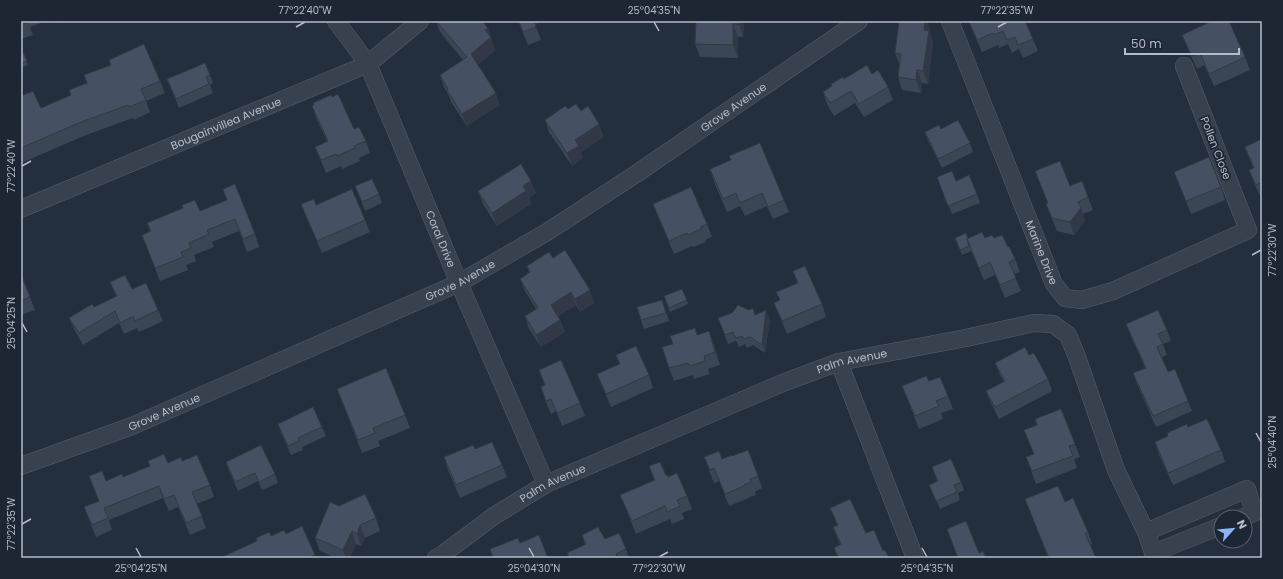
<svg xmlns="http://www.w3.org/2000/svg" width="1283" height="579" viewBox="0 0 1283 579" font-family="Poppins,sans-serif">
  <rect width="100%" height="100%" fill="#242f3e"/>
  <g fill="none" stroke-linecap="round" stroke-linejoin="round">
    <defs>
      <g id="street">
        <path id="s1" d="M336,21L368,64L459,283L546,484"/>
        <path id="s2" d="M950,21L1054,284L1065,298L1082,300L1113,291L1248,230L1184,66"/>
        <path id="s3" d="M21,209L368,64L420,21"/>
        <path d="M839,362L915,558"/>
        <path id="s4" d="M21,466L132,426L459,283L547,232L636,174L859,21"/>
        <path d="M1146,532L1247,489L1254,513L1244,517"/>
        <path d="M1153,553L1221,526"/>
        <path id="s5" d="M436,558L443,554L494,516L546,484L785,382L839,362L966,338L1034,323L1053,324L1068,335L1077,357L1116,470L1146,532L1155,558"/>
      </g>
    </defs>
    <use href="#street" stroke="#565f6c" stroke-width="18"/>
    <use href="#street" stroke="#38414e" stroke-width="17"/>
  </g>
  <path fill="#3b4654" d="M21,21H46L30,27L33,35L21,39Z
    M57,21H64L58,23Z
    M436,21H482L488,28L495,50L478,65L500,105L467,126L451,102L448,94L444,87L440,75L463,60L440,32Z
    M518,21H543L535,24L541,40L528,45Z
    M696,21L744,25L743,37H738V58L700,57L695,44Z
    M899,21H927L930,30V33L933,43L928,84L922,83L921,93L902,90L898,77L900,66L895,53Z
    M969,22L1033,39L1038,51L1023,58L1019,49L1012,53L1008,44L999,48L998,45L982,52L974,34Z
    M1182,35L1245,57L1250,70L1214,86L1204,65L1197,69L1187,47Z
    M21,47L28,65L21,68Z
    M872,74L888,87L893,100L864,117L855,103L834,116L827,104L823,92L831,86V84L844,79Z
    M210,75L213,83L210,85L213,93L179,108L167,79Z
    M160,81L165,93L146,101L150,112L134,120L133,118L86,135L21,163V96L41,108Z
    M312,106L354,129L366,141L370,153L359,158L360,161L342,169L341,166L326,173L320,159L315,147L327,141L316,118Z
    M568,109L581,111L604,137L581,152L583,158L572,166L549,132L545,120Z
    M941,129L970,143L973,152L942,168L928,141L925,132Z
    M1262,139V197L1261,198L1254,183L1249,170L1253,168L1245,147Z
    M710,169L784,200L789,212L773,219L767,206L745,216L740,206L727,212L714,182Z
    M1035,171L1070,186L1088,197L1093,210L1083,214L1085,221L1074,235L1057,231L1046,204L1048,203Z
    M1174,172L1221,187L1225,200L1191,214Z
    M937,177L956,181L977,194L980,203L952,214Z
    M355,186L379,194L382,203L365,211Z
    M223,189L255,234L259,247L247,252L239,231L212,242L214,247L194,255L196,261L186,265L188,270L160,281L142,235L150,231L147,223L200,211L227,200Z
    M478,191L536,193L529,198L531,204L497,226L483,204Z
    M301,204L316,205L365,220L370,232L322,253L306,217Z
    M653,204L707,224L712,237L705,240L706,242L693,247L692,246L674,254L658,217Z
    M955,238H994L1008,247L1015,259L1020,272L1014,274L1021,291L1005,298L995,275L984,280L971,251L962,255Z
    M553,258L590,290L594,303L580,312L576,305L558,316L565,332L541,347L529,329L525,316L536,309L525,291L520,279L529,273L527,266Z
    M793,271L822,304L826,317L787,334L774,303L779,300L797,283Z
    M21,274L35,310L21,315Z
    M110,282L132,289L158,310L163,321L139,332L137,328L124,334L119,323L83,345L74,329L69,318L116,297Z
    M662,300L669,321L644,329L641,320Z
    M687,300L688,304L670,312L665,301Z
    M755,315L770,319L765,353L753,345L747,348L745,344L739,347L736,341L728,344L718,318Z
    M1126,324L1167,330L1171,341L1163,344L1167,355L1162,357L1168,372L1188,401L1192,411L1156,427L1137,384L1133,373L1145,368L1130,334Z
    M698,335L714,344L720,365L708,369L710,374L694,379L693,375L674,381L669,368L673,344Z
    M616,355L649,375L653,388L611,407L602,386L597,374L619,364Z
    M1029,355L1048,379L1052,391L999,419L991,403L986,391L1004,382L1000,375L995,363Z
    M539,370L580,403L585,416L562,426L556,411L551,414L545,400L541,387L545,385Z
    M902,386L948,396L953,409L941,413L943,419L919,429Z
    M337,389L405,415L410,428L378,441L380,446L362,453Z
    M1061,409L1080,457L1074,459L1077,468L1036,484L1026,457L1033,454L1037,425Z
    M278,424L322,427L326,436L302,447L303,450L291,455L281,433Z
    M1188,427L1221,450L1225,462L1173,485L1159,455L1155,442Z
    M475,449L502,465L507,477L460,498L448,470L444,457Z
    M732,456L758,476L762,488L755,492L756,495L749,497V498L729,506L719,481L714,483L704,457L722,459Z
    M148,461L168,463L182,461L210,485L214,497L197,504L206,528L190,535L178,507L169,511L163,498L109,520L112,530L96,537L84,507L99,501L89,476L106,481L123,477L150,466Z
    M226,462L275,474L278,483L262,490L258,481L238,491L229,471Z
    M649,466L666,475L687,496L692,509L682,513L684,519L672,524L670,519L636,534L625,507L620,495L654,480Z
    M932,467L961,482L964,490L958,493L960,500L940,509L929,485L937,481Z
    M1025,499L1065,502L1088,532L1092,544L1090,545L1096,558H1048Z
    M339,506L376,518L380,531L365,538L361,546L356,544L350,558H336L320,551L315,538Z
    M830,508L866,533L889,558H838L834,548L840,545L833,527L837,525Z
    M302,526L316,558H220L257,541L271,536L286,534Z
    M947,529L986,558H958Z
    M582,535L605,539L626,549L629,558H569L567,553L585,545Z"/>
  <path fill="#303945" d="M739,21H742L744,25L743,37L739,24Z
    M925,21H927L930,30V33L933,43L928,84L923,71L924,30Z
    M733,24L738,37V58L733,45Z
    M488,28L495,50L476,67L471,54L485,30Z
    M917,70L922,83L921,93L916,80Z
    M496,93L500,105L467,126L462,114Z
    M599,124L604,137L581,152L583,158L572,166L567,153L575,140Z
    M531,181L536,193L529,198L531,204L497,226L492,213L523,186Z
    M1081,208L1085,221L1074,235L1070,222Z
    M590,290L594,303L580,312L575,299Z
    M571,292L576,305L555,318L551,305Z
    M766,310L770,319L765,353L762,345Z
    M560,320L565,332L541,347L536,335Z
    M709,331L714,344L720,365L715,352Z
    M360,525L365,538L361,546L357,534Z
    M352,531L356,544L350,558H346L343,550Z"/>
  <path fill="#455162" stroke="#303945" d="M21,21H28V22L21,25Z
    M436,21H482L488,28L485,30L491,37L471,54L496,93L462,114L447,90L448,89L440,75L467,57Z
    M519,21H534L536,27L523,32Z
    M696,21H739V24H733V45L695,44Z
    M899,21H925L924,30L929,31L923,71L917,70L916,80L898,77L901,54L895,53Z
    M971,21H1025L1033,39L1018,45L1015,37L1007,40L1003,31L994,35L993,33L977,40L969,22Z
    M1212,21H1229L1245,57L1209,74L1200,53L1192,56L1182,35Z
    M144,44L160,81L141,89L146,100L129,107L128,105L81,122L21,148V96L33,91L41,108L71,95L69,90L87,83L84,75L111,65L109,60Z
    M21,47L27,61L21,63Z
    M205,63L210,75L206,77L209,84L176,99L167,79Z
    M867,65L872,74L878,70L888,87L859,104L851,91L830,103L823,92L832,86L831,84L843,77L844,79Z
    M338,94L354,129L359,127L366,141L354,146L355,148L337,156L336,154L321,160L315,147L328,141L312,106L314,105L313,103L331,95L332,97Z
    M576,104L581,111L588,106L599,124L575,140L579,146L567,153L545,120L565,106L568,109Z
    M958,120L970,143L938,159L925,132L939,125L941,129Z
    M1262,139V182L1256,185L1249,170L1254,168L1245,147Z
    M760,143L784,200L768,207L762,193L740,203L736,193L723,199L710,169L731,160L729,156Z
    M1209,157L1221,187L1186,201L1174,172Z
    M1060,161L1070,186L1082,181L1088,197L1078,202L1081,208L1070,222L1052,218L1046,204L1048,203L1035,171Z
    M521,164L531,181L523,186L526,191L492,213L478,191Z
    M952,171L956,181L969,175L977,194L948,206L937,177Z
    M372,179L379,194L362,202L355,186Z
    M235,184L255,234L243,239L235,219L207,230L209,234L189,243L191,248L181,252L183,257L155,268L142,235L151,231L147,223L183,208L182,205L195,200L200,211L227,200L223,189Z
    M691,187L707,224L701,227V229L688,235L687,233L669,241L653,204Z
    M352,189L365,220L317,241L301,204L314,199L316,205Z
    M982,232L985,238L992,235L994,238L1002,235L1008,247L1009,246L1015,259L1009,262L1016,278L1000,285L990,262L979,268L967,239Z
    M966,233L968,239H967L969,246L960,250L955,238Z
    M565,250L590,290L575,299L571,292L551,305L560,320L536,335L525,316L538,308L520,279L530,272L527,266L549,252L553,258Z
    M805,266L822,304L782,321L774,303L780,300L776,292L798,283L793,271Z
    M21,274L30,297L21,301Z
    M125,275L132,289L146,283L158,310L135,321L133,316L120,323L115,311L79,333L69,318L92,304L94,307L117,296L110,282Z
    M682,289L687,300L669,308L664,296Z
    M662,300L666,313L641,320L637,307Z
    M738,305L749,310L753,308L755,315L766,310L762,345L750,337L744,339L742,336L736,338L733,332L725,335L718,318L732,313Z
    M1158,310L1167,330L1158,334L1163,344L1157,347L1168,372L1175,369L1188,401L1153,416L1133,373L1146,368L1126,324Z
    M695,328L697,335L709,331L715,352L704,356L705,361L690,366L688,363L669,368L662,347L673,344L670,336Z
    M636,346L649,375L606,394L597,374L620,364L616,355Z
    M1025,347L1029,355L1034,353L1048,379L995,407L986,391L1005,381L995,363Z
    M561,360L580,403L557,413L551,399L546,401L541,387L545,385L539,370Z
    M386,368L405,415L373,428L375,433L358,440L337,389Z
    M926,376L929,381L940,377L948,396L936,401L939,406L915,416L902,386Z
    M313,407L322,427L298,438L299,441L288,446L278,424Z
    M1061,409L1075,444L1069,446L1073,456L1032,471L1026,457L1034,454L1024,430L1037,425L1035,419Z
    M1207,419L1221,450L1168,473L1155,442L1168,436L1167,433L1187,424L1188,427Z
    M492,442L502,465L456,485L444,457L473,445L475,449Z
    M261,445L275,474L259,482L255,473L235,482L226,462Z
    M748,450L758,476L750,479L751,482L744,485V486L725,494L714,468L710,470L704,457L719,451L722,459L732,455V456Z
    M164,454L168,463L181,457L182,461L197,455L210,485L192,492L202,516L186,523L174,495L164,499L159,486L104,508L108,518L92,525L84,507L99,501L89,476L102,471L106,481L122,474L123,477L150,466L148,461Z
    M951,459L961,482L954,485L957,492L936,501L929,485L938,481L932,467Z
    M660,462L666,475H667L668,477L677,473L687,496L677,500L680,506L667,512L665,506L632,521L620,495L655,480L649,466Z
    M1058,486L1065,502L1073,498L1088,532L1085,533L1096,558H1049L1025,499Z
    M365,494L376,518L360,525L357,534L352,531L343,550L315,538L330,502L339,506Z
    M850,499L866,533L874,530L883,551L885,550L889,558H839L834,548L841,544L833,527L838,525L830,508Z
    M966,521L979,553L983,551L986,558H958L947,529Z
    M302,526L315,555L308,558H220L257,541L256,538L269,532L271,536L284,530L286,534Z
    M598,527L605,539L619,533L626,549L616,554L618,558H570L567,553L586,544L582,535Z
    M539,535L548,558H493L490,549L518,538L520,543Z"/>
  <path fill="none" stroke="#b4bcc9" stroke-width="1.5" d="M654,22L659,31M296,27L305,22M998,27L1007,22M22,166L31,161M1252,255L1261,250M22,323L27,332M1256,433L1261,442M22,524L31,519M136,548L141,557M529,548L534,557M922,548L927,557M659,557L668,552"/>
  <g text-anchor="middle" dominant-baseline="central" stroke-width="3.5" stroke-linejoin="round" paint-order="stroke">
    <g font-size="11" fill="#b4bcc9" stroke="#1d2633">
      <text stroke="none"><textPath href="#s4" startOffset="801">Grove Avenue</textPath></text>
      <text stroke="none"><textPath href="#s3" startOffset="222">Bougainvillea Avenue</textPath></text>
      <text transform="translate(1216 148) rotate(69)">Pollen Close</text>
      <text stroke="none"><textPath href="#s1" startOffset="243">Coral Drive</textPath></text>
      <text stroke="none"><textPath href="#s2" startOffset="249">Marine Drive</textPath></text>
      <text stroke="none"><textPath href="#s4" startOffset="477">Grove Avenue</textPath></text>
      <text stroke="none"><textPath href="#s5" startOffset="463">Palm Avenue</textPath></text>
      <text stroke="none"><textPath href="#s4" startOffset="153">Grove Avenue</textPath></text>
      <text stroke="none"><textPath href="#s5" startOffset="139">Palm Avenue</textPath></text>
    </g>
  </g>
  <rect width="1283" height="579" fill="none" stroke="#1d2633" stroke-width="44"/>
  <g transform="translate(1233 529) rotate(63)"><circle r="19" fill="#1d2633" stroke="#59626f"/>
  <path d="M0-3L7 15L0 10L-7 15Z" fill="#8ab4f8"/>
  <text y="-6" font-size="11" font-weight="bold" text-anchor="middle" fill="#b4bcc9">N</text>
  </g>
  <path d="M1125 48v6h114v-6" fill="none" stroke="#b4bcc9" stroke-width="2"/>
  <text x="1131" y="48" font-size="12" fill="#b4bcc9" stroke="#1d2633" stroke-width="3" paint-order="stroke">50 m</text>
  <rect x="22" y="22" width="1239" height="535" fill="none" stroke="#b4bcc9" stroke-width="1.5"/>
  <g font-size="10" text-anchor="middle" fill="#b4bcc9">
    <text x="305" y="14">77°22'40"W</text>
    <text x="654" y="14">25°04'35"N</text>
    <text x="1007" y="14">77°22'35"W</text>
    <text transform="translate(11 166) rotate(-90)" y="4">77°22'40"W</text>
    <text transform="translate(1272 250) rotate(-90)" y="4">77°22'30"W</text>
    <text transform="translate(11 323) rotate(-90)" y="4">25°04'25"N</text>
    <text transform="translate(1272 442) rotate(-90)" y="4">25°04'40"N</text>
    <text transform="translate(11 524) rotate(-90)" y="4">77°22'35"W</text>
    <text x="141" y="572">25°04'25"N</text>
    <text x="534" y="572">25°04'30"N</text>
    <text x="659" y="572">77°22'30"W</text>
    <text x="927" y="572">25°04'35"N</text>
  </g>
</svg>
